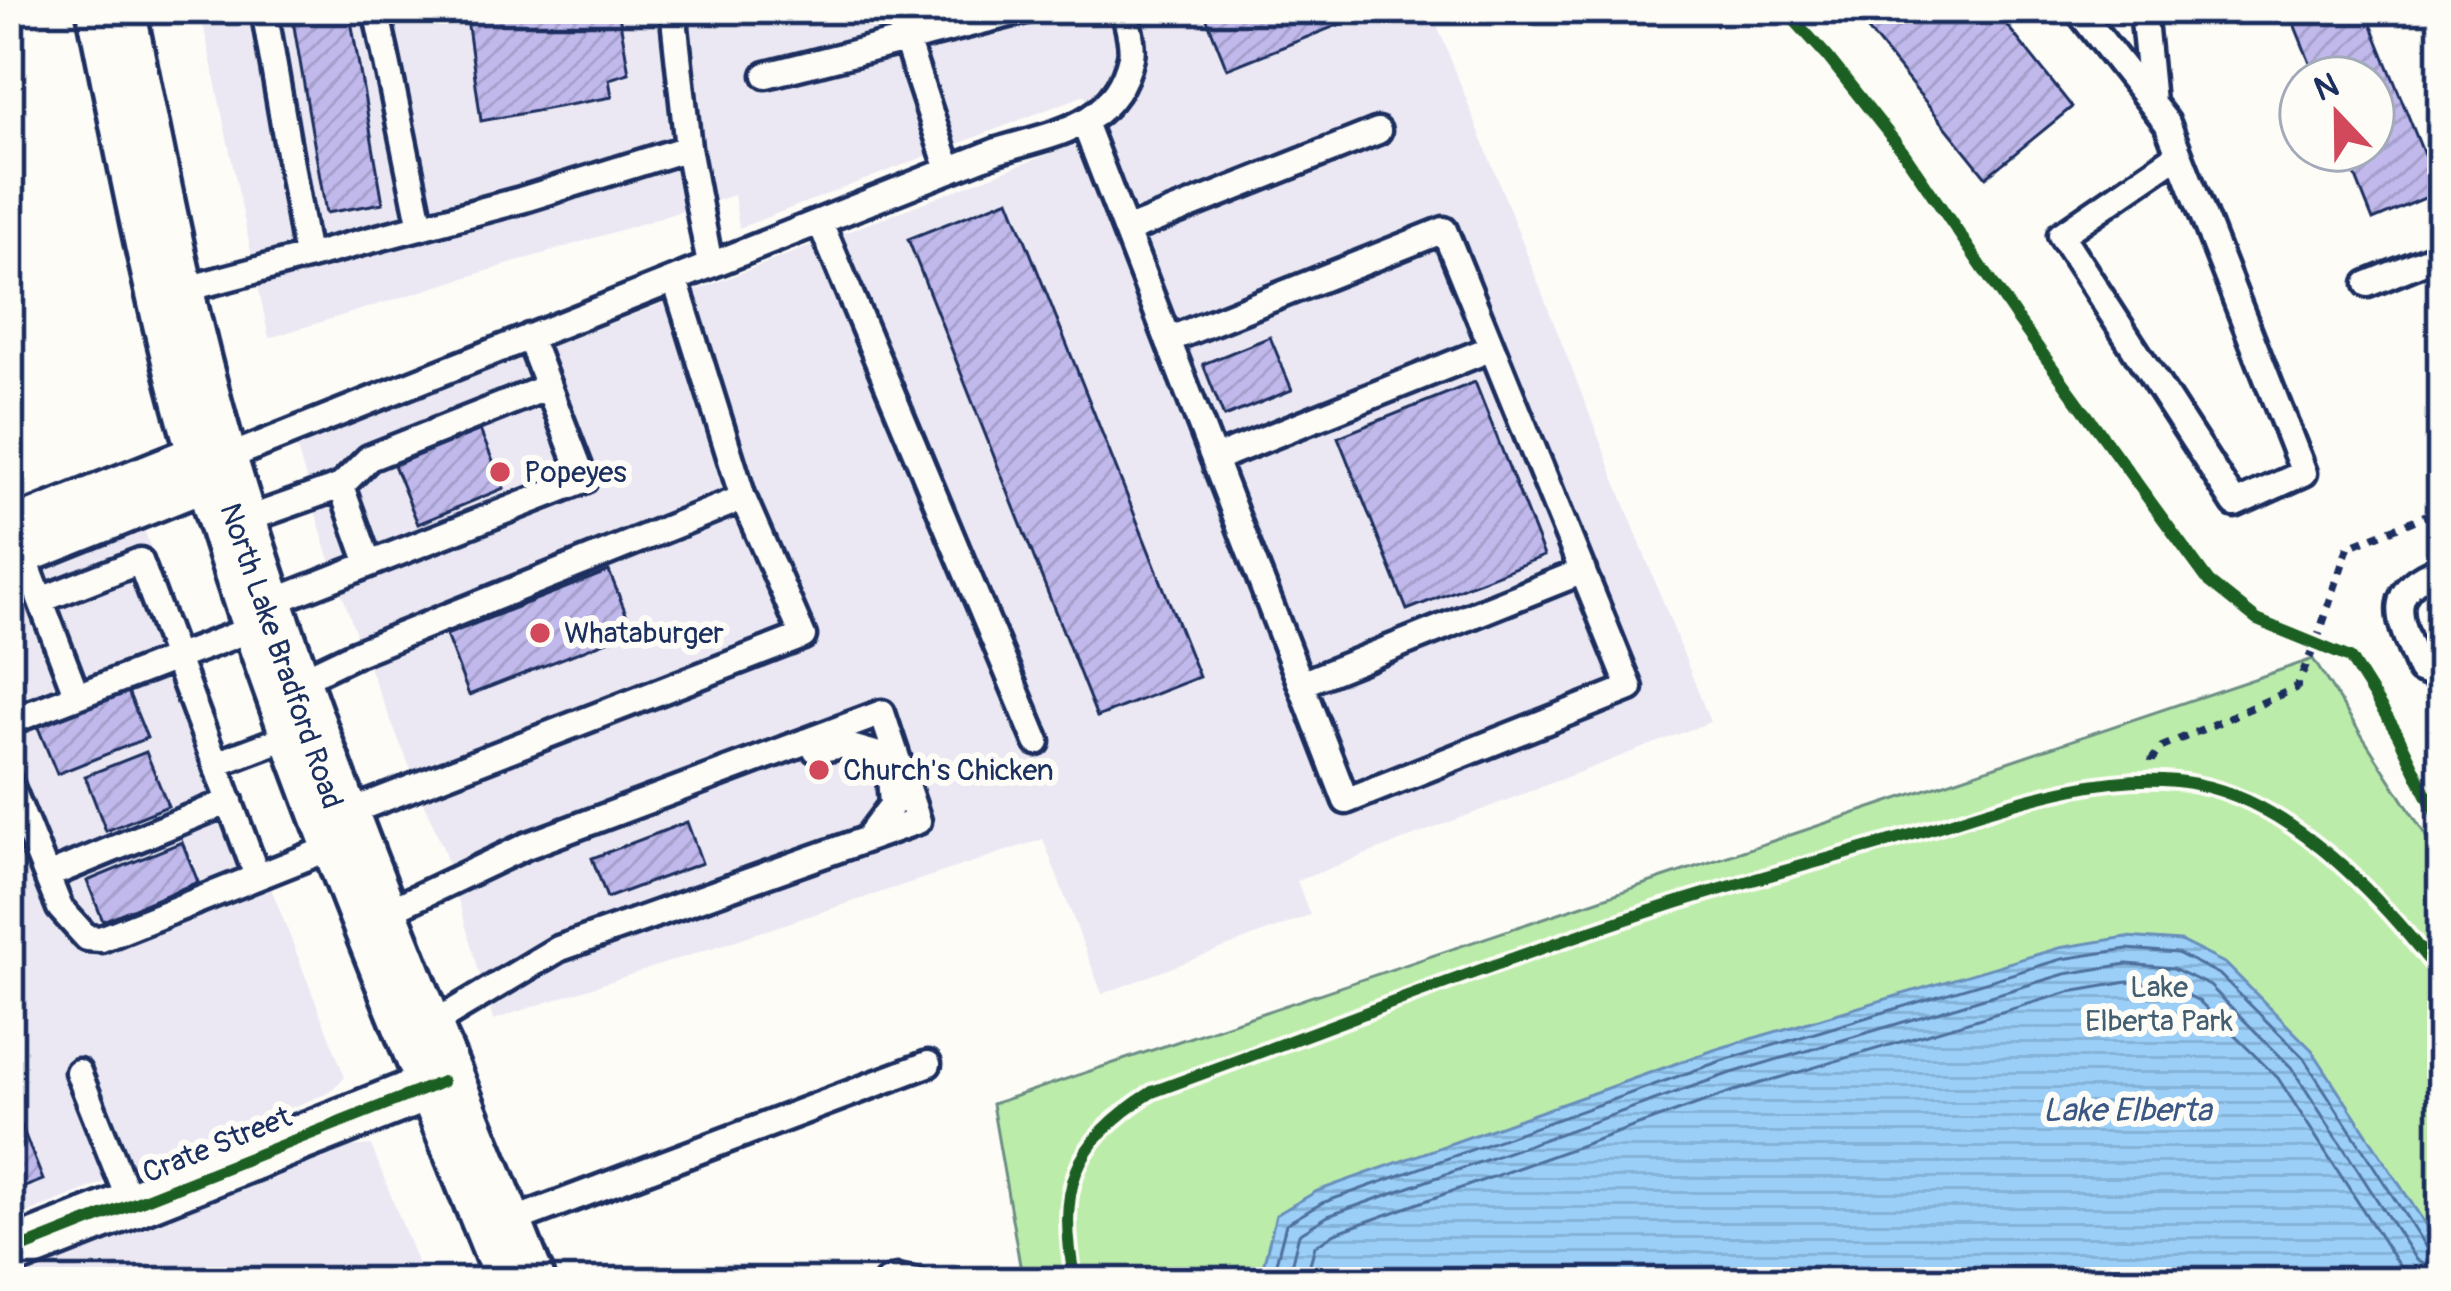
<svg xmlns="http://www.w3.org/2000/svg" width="2451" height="1291" viewBox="0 0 2451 1291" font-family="Pangolin,sans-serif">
  <defs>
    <pattern id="water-rules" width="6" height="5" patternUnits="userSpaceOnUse" patternTransform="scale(3)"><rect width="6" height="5" fill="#9bcff8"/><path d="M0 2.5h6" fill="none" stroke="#85b2d7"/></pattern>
    <pattern id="building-hatch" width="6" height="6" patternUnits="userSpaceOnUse" patternTransform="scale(3)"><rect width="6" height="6" fill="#c1b9eb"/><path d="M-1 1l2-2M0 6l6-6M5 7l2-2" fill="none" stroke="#a59fcc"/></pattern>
  </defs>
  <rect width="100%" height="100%" fill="#fdfcf7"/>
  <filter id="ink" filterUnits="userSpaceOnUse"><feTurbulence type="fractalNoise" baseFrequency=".00833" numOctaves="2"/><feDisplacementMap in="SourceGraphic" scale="24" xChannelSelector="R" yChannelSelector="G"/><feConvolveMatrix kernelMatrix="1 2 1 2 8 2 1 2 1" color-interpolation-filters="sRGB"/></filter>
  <g filter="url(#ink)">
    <path fill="#ebe8f3" d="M200,9H1431L1710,722L1297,881L1310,915L1102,994L1043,839L493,1020L444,851L358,640L326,548L296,445L1103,133L1085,95L739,228L734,195L269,338Z
      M133,531L145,532L273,893L345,1077L328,1093L9,1220V574Z
      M371,1145L425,1282H9L340,1148Z"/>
    <path fill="#bcecaa" stroke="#6c8e84" stroke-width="3" d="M2313,659L2442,861V1282H1023L992,1104Z"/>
    <path fill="url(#water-rules)" stroke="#688fba" stroke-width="3" d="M2126,937L2180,941L2226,964L2312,1050L2442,1250V1282H1259L1276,1215L1317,1191L1717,1049L2059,948Z"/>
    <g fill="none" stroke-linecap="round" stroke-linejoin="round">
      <path stroke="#4e6f9c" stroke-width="3" d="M1271,1282L1286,1224L1322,1203L1721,1061L2062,959L2127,949L2177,953L2219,974L2303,1057L2427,1249L2442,1255
        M1287,1282L1299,1234L1328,1216L1725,1075L2065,974L2127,964L2173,968L2210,986L2291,1067L2416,1260L2429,1268L2442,1270
        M1305,1282L1315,1246L1335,1233L1731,1092L2069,992L2128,982L2168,985L2199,1001L2278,1078L2399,1266L2415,1282"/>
    </g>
    <path fill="url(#building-hatch)" stroke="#1b2f5e" stroke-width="3" d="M291,9H349L383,203L326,213Z
      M525,9H618L629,73L609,79L612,97L481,121L467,19Z
      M1203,9H1378L1227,69Z
      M1851,9H1994L2072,107L1986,177Z
      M2288,9H2365L2439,192L2373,220L2345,150H2373V78H2316Z
      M1009,199L1199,677L1097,717L908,239Z
      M1270,337L1292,390L1224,417L1203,364Z
      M1475,382L1544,556L1407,610L1338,437Z
      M480,430L504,488L418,524L394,465Z
      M609,571L633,631L469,695L446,635Z
      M127,689L147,738L57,774L37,725Z
      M146,752L168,806L106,831L85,776Z
      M687,822L702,863L607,898L592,858Z
      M182,842L198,882L103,921L87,881Z
      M9,1095L43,1180L9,1193Z"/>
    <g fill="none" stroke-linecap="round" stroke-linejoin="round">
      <defs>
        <path id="lane" d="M264,9L307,257
          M376,9L421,227
          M673,9L688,148L710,265
          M2077,9L2167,123L2304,473L2235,504L2061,235L2179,154
          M2143,9L2152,102
          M906,40L949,170
          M766,75L1030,9
          M1085,125L1346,801L1630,688L1444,230L1168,340
          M820,222L1037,742
          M1126,231L1378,131
          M2368,284L2442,254
          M171,293L521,200L688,148
          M1214,459L1492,348
          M216,462L997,151C1056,133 1115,127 1131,57C1134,43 1127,23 1124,9
          M341,486L369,564
          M234,524L341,486L369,458L548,387
          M18,541L77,696
          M2442,568C2380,591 2400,621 2420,670L2442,678
          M41,600L140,561L257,876
          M265,605L584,480L529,337
          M1301,684L1583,571
          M290,685L357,653L743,498
          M9,722L264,624
          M816,750L844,745L879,755L890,776L892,805L868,837
          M216,764L303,731
          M9,782L60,908L87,938L101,939L345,842
          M339,816L803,636L743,498L675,280
          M47,876L230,801
          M378,916L526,846L882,713L918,821L558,949L424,1029
          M78,1072L131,1205
          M499,1226L928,1064
          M887,1282L897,1278L917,1282"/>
        <path id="street" d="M9,1253L442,1082"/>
        <path id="secondary" d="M111,9C142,161 170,313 214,462C297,742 413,1012 521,1282
          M9,545L214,463"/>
      </defs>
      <use href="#lane" stroke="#1b2f5e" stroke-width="33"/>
      <use href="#street" stroke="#1b2f5e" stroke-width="54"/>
      <use href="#secondary" stroke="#1b2f5e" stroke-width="75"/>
      <path stroke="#1b2f5e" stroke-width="8" stroke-dasharray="9 9" stroke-linecap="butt" d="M2151,780L2152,760L2162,747L2296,688L2316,643L2348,547L2442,509"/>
      <use href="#lane" stroke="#fdfcf7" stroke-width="24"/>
      <use href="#street" stroke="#fdfcf7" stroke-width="45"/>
      <use href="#secondary" stroke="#fdfcf7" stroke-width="66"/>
      <defs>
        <path id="cycleway" d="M1784,9L1827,56L1904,153L2018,320L2209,582L2257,620L2350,658L2397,733L2442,826
          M9,1253L442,1082
          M1075,1282C1057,1189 1071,1143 1152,1092C1323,1030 1493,962 1666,906C1742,882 1818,862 1894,840C1984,814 2102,765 2196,784C2294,803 2383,900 2442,977"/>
      </defs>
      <use href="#cycleway" stroke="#fdfcf7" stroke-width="20"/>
      <use href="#cycleway" stroke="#1b5e20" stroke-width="12"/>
    </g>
  </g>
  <g fill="#d1495b" stroke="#fdfcf7" stroke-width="4.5">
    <circle cx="500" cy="472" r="12"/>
    <circle cx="540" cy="633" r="12"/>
    <circle cx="819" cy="770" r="12"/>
  </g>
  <g text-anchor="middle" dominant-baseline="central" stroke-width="12" stroke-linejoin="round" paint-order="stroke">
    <g font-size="30" fill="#1b2f5e" stroke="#fdfcf7" text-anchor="start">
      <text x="524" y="472">Popeyes</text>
      <text x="564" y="633">Whataburger</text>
      <text x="843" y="770">Church's Chicken</text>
    </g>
    <g font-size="30" fill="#1b2f5e" stroke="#fdfcf7">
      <text transform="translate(281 656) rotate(71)">North Lake Bradford Road</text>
      <text transform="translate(217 1145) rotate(-22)">Crate Street</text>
    </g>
    <g font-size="30" fill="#435e71" stroke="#fdfcf7">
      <text x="2159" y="987">Lake<tspan x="2159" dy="34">Elberta Park</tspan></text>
    </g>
    <g font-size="33" font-style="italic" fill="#3b5784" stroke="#fdfcf7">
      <text x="2127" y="1110">Lake Elberta</text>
    </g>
  </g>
  <rect width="2451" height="1291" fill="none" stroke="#fdfcf7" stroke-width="48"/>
  <rect x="24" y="24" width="2403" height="1243" fill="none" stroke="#1b2f5e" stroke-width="4.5" filter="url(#ink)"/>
  <g transform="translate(2337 114) rotate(338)"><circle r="57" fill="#fdfcf7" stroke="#a3aaba" stroke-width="3"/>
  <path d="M0-9L21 45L0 30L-21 45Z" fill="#d1495b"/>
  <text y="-18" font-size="33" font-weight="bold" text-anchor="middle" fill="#1b2f5e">N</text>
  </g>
</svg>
